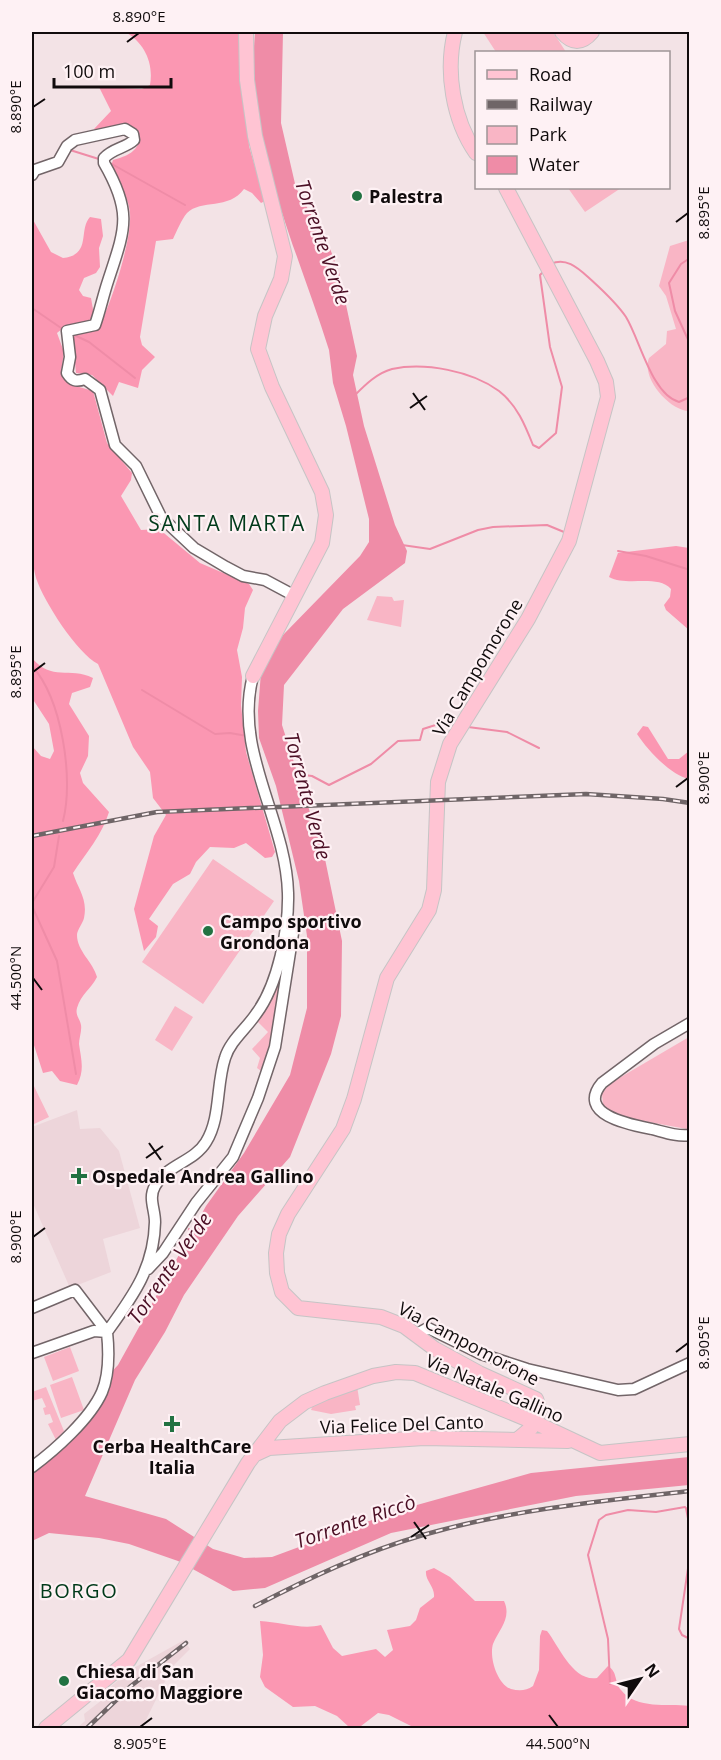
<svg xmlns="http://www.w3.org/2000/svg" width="721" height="1760" viewBox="0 0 721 1760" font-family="'Open Sans',sans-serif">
  <rect width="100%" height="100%" fill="#f3e3e6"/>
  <path fill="#edd5da" d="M77,1110L80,1129L100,1128L119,1151L140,1228L103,1239L111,1272L70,1288L32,1201V1127Z
    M184,1640L190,1649L172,1667L142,1728H77L85,1721L84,1714L102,1700L103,1693L132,1669Z"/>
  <path fill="#f9b5c5" d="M483,32H553L566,52H496Z
    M568,188H621L585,212Z
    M689,240V411C669,410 641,378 649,358L666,344L667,331L676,329L666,296L659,286L670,246Z
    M377,596L392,597L394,601L404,600L401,627L367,620Z
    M213,859L274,901L203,1004L142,962Z
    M288,939L281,1009L264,1073L257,1068L260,1058L252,1049L268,1032L256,1020Z
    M175,1006L193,1017L172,1051L155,1040Z
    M689,1037L690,1127L687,1129L616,1116L603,1105L602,1094L609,1084Z
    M32,1082L49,1117L32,1125Z
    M70,1347L79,1371L53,1381L44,1357Z
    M72,1377L84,1410L61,1418L50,1385Z
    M357,1386L360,1405L355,1406L356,1410L331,1414L311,1410L313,1405Z
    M46,1387L64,1431L56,1440L48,1424L53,1422L50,1414L45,1415L43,1408L46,1407L42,1398L32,1401V1392Z"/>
  <path fill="#fb97b2" d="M125,32H242L249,146L265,201L261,203L252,193L244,189C229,210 201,199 187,213C181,220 177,231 173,239L156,241L140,337L142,345L155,357L142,370L138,388L119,382L113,396L92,375L76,373L72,331L86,332L98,329C111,304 132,241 130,213C129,195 115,182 111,166L113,160C127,156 138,152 140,137L136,130L126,124L101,130L94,129L111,111L99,87L142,89L150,85C154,63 144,42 125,32Z
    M90,217L101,219L103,236L99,248L100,267L96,273L84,278L79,290L83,296L91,298L94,315C87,327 70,322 57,333L64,352L61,372L69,384L93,391L107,443L132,473L131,480L121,496L141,530L159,529L200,563L249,584L253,590L245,608L243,628L237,650L242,677L241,705L246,752L275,852L272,857L265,858L246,843L234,848L210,847L196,862L190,874L173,884L149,919L158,926L156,937L144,951L134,909L154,836L166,815L153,798L150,772L133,747L98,664C77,653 44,602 36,578C34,571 33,563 32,556V218L51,252L63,258C92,255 78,230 90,217Z
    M676,546L689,548V630L666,610L664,605L670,597L671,589C657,574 627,587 609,577L618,553Z
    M32,658C52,682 69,666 93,678L90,687L72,693L69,704L89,736L88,756L80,773L83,783L109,812C102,835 86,853 73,873C78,889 88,899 84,918C83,923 77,930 77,935C77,951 93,962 97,977C91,989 81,994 77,1008C75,1015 80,1019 81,1025C82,1031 79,1038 79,1044C81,1059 85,1070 77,1085L60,1081L52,1071L43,1073L32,1039V746L41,756L50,759L54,751L49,724L32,698Z
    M643,726L648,727L668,759H679L689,751V779C671,775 648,751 637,734Z
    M434,1568L450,1577L475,1601H504C512,1618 499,1629 493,1644C489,1657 497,1684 511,1689C519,1691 526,1691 533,1686L539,1670L540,1636L542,1630L547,1631C559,1646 573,1682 597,1678L608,1666C618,1672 614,1682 621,1690C637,1710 667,1703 689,1706V1728H415L389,1715L378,1713L361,1726L349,1727L337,1716L315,1706L293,1707L265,1687L260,1677L263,1655L260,1621C280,1622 302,1630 321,1625L333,1648L342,1656L376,1649L385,1657L393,1650L387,1630L410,1626L416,1620L420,1608L434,1597C435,1586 425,1581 426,1571Z"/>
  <path fill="#ef8ca7" d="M255,32H283L281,123L296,188L329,246L339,272L357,356L353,375L364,426L395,525L407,551L405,563L343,609L284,685L282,725L325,859L342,941L341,1016L331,1054L290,1157L238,1216L184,1295L165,1332L135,1380L85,1496L166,1519L213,1549L244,1558L272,1557L399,1510L531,1473L689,1457V1485L576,1496L391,1533L265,1588L233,1591L178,1561L129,1544L99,1538L49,1533L32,1541V1472L69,1444L76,1434L101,1383L118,1365L206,1206L244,1153L290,1075L307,1008V936L299,881L276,786L259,738L258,711L261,672L283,635L360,556L369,542V519L346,426L333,383L329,350C297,248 245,141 255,32Z"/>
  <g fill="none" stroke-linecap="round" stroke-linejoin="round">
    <path stroke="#ef8ca7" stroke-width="2" d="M70,150L102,160
      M110,163L185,205
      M690,258L681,264L669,283L675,311L690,344
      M551,264C565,257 577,267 588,277C601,289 615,301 626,317C640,340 652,395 679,402L690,397
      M32,308L64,330
      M72,334L89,342L135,378
      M355,395C365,385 377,373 392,369C425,362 472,371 499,391C517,405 525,425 533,445L539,448L556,433L562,387L550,347L540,275L543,272
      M402,545L430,549L478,530L493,527L547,525L564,532
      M618,551L646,556L690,570
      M32,666C62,699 74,779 63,821
      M142,690L215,734L230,733L247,736
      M468,727L507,732L539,748
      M296,774L312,776L329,785L371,764L398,741L420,740L423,729L448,721L457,723
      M32,903L54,867L59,836
      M32,906L57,961L76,1074
      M189,1229L194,1237
      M686,1508L690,1529
      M690,1555L679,1629L682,1635L690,1639
      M610,1684L608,1639L588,1555L599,1520L606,1515L628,1510L656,1512L685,1507"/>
    <defs>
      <path id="minor" d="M32,175L35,170L58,162L67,146L75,140L125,129L133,134L134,140C126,148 113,148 104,158V163C133,213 125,229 108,281C103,296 100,311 95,325L67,331L70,357L67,373C72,381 76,382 85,379L100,390L115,445L136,466L161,517L194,548L226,567L243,576L265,580L295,596
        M690,1023L654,1044L602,1083C575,1115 632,1125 652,1129C664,1132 677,1137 690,1135
        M148,1269L163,1253L196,1203L233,1157L258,1098L275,1047L294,927
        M32,1308L75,1290L107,1332
        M107,1332C133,1296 154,1268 155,1222C155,1209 148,1198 155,1186C166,1165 194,1162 206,1142C221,1118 216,1085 225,1058C230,1041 246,1029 256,1014C278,985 289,929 288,893C286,819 233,751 253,676
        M415,1335L428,1328L481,1354L527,1369L618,1390L634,1389L690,1363
        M32,1353L94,1331L107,1332
        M32,1467C55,1450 90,1419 102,1392C110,1373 109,1351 107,1332"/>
      <path id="major" d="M246,32L247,80L255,136L285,256L281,279L265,316L258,349L272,387L322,492L326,515L322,543L253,676
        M455,32C445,71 453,120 476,153
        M562,32C572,44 582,44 592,32
        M506,188L597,361L606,382L608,397L569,541L528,619L450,744L438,782L434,890L429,910L387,978L354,1099L343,1129L288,1214L279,1234L276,1253L277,1273L282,1292L298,1308L381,1317L404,1326L435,1349L479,1373L536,1399L540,1410L531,1428L518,1439
        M256,1454L269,1448L424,1438L568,1441
        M46,1728L129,1660L248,1463L280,1421L305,1402L325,1393L373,1376L396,1372L415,1373L534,1422L600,1453L690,1444"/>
    </defs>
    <use href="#minor" stroke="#726568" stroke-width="13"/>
    <use href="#major" stroke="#c6c4c5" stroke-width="16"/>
    <use href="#minor" stroke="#fff" stroke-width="10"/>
    <use href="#major" stroke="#ffc4d3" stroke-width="14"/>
    <defs>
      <path id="rail" d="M32,836L157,812L586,794L663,799L690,803
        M255,1606C309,1578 364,1552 423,1535C510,1510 600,1501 690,1491
        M87,1728L131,1686L186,1643"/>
    </defs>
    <use href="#rail" stroke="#6f6567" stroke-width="4.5"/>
    <use href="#rail" stroke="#fef1f4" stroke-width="2" stroke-dasharray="7" stroke-linecap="butt"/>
  </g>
  <path fill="none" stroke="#100b0c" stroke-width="2" d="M127,42L139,33M33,107L45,99M676,222L688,213M413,393L425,410M410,408L427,396M33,672L45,663M676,787L688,778M33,978L42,990M149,1143L161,1160M146,1158L163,1146M33,1237L45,1228M676,1352L688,1343M414,1522L426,1539M411,1537L429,1525M549,1715L558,1727M140,1727L152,1718"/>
  <g fill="#227242" stroke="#fef1f4" stroke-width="2">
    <circle cx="357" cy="196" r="6"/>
    <circle cx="208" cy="931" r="6"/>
    <path d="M76 1167h6v6h6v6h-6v6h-6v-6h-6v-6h6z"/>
    <path d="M169 1415h6v6h6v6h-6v6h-6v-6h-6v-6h6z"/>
    <circle cx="64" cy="1681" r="6"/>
  </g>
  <g text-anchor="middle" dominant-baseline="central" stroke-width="4.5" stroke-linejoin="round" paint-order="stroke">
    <g font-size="18" font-weight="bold" fill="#100b0c" stroke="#fef1f4" text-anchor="start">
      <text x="369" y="196">Palestra</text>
      <text x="220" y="921">Campo sportivo<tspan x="220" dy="21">Grondona</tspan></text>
      <text x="92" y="1176">Ospedale Andrea Gallino</text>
      <text x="172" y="1446" text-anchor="middle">Cerba HealthCare<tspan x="172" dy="21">Italia</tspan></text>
      <text x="76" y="1671">Chiesa di San<tspan x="76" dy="21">Giacomo Maggiore</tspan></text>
    </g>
    <g font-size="18" fill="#100b0c" stroke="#fef1f4">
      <text transform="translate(477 667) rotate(-59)">Via Campomorone</text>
      <text transform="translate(469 1343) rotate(28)">Via Campomorone</text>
      <text transform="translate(495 1388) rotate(23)">Via Natale Gallino</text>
      <text transform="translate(402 1424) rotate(-2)">Via Felice Del Canto</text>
    </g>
    <g font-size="20" font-style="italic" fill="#4b0e24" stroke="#fef1f4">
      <text transform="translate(323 242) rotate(71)">Torrente Verde</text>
      <text transform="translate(308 796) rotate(75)">Torrente Verde</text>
      <text transform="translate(169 1268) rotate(-55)">Torrente Verde</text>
      <text transform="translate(355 1521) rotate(-19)">Torrente Riccò</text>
    </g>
    <g font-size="20" letter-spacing="1.5" fill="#003a1a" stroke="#fef1f4">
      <text x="79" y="1590">BORGO</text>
    </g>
    <g font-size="21" letter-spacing="1.5" fill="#003a1a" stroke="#fef1f4">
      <text x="227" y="523">SANTA MARTA</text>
    </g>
  </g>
  <rect width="721" height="1760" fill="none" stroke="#fef1f4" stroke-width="66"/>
  <rect x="475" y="51" width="195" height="138" fill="#fef1f4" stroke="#9f9597" stroke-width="1.5"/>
  <rect x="487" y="70" width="30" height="9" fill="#ffc4d3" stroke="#9f9597" stroke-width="1.5"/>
  <text x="529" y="81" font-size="18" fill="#100b0c">Road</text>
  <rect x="487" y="100" width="30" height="9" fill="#6f6567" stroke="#9f9597" stroke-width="1.5"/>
  <text x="529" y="111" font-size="18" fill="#100b0c">Railway</text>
  <rect x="487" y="126" width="30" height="18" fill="#f9b5c5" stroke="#9f9597" stroke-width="1.5"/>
  <text x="529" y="141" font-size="18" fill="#100b0c">Park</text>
  <rect x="487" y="156" width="30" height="18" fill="#ef8ca7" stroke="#9f9597" stroke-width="1.5"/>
  <text x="529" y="171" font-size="18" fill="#100b0c">Water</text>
  <g transform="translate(640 1679) rotate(55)" stroke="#fef1f4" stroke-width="4.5" paint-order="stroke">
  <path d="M0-4.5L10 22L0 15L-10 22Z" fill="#100b0c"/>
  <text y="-9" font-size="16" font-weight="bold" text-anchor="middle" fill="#100b0c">N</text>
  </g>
  <path d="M54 78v9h117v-9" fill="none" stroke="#100b0c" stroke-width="3"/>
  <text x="63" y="78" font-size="18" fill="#100b0c" stroke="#fef1f4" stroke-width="4.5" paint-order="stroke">100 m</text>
  <rect x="33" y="33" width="655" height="1694" fill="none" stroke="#100b0c" stroke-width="2"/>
  <g font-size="15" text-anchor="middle" fill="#100b0c">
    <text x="139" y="22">8.890°E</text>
    <text transform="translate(16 107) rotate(-90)" y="5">8.890°E</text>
    <text transform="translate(704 213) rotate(-90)" y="5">8.895°E</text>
    <text transform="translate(16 672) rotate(-90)" y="5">8.895°E</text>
    <text transform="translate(704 778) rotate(-90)" y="5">8.900°E</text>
    <text transform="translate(16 978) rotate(-90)" y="5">44.500°N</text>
    <text transform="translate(16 1237) rotate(-90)" y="5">8.900°E</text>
    <text transform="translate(704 1343) rotate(-90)" y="5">8.905°E</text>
    <text x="140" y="1749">8.905°E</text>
    <text x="558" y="1749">44.500°N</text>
  </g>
</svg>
